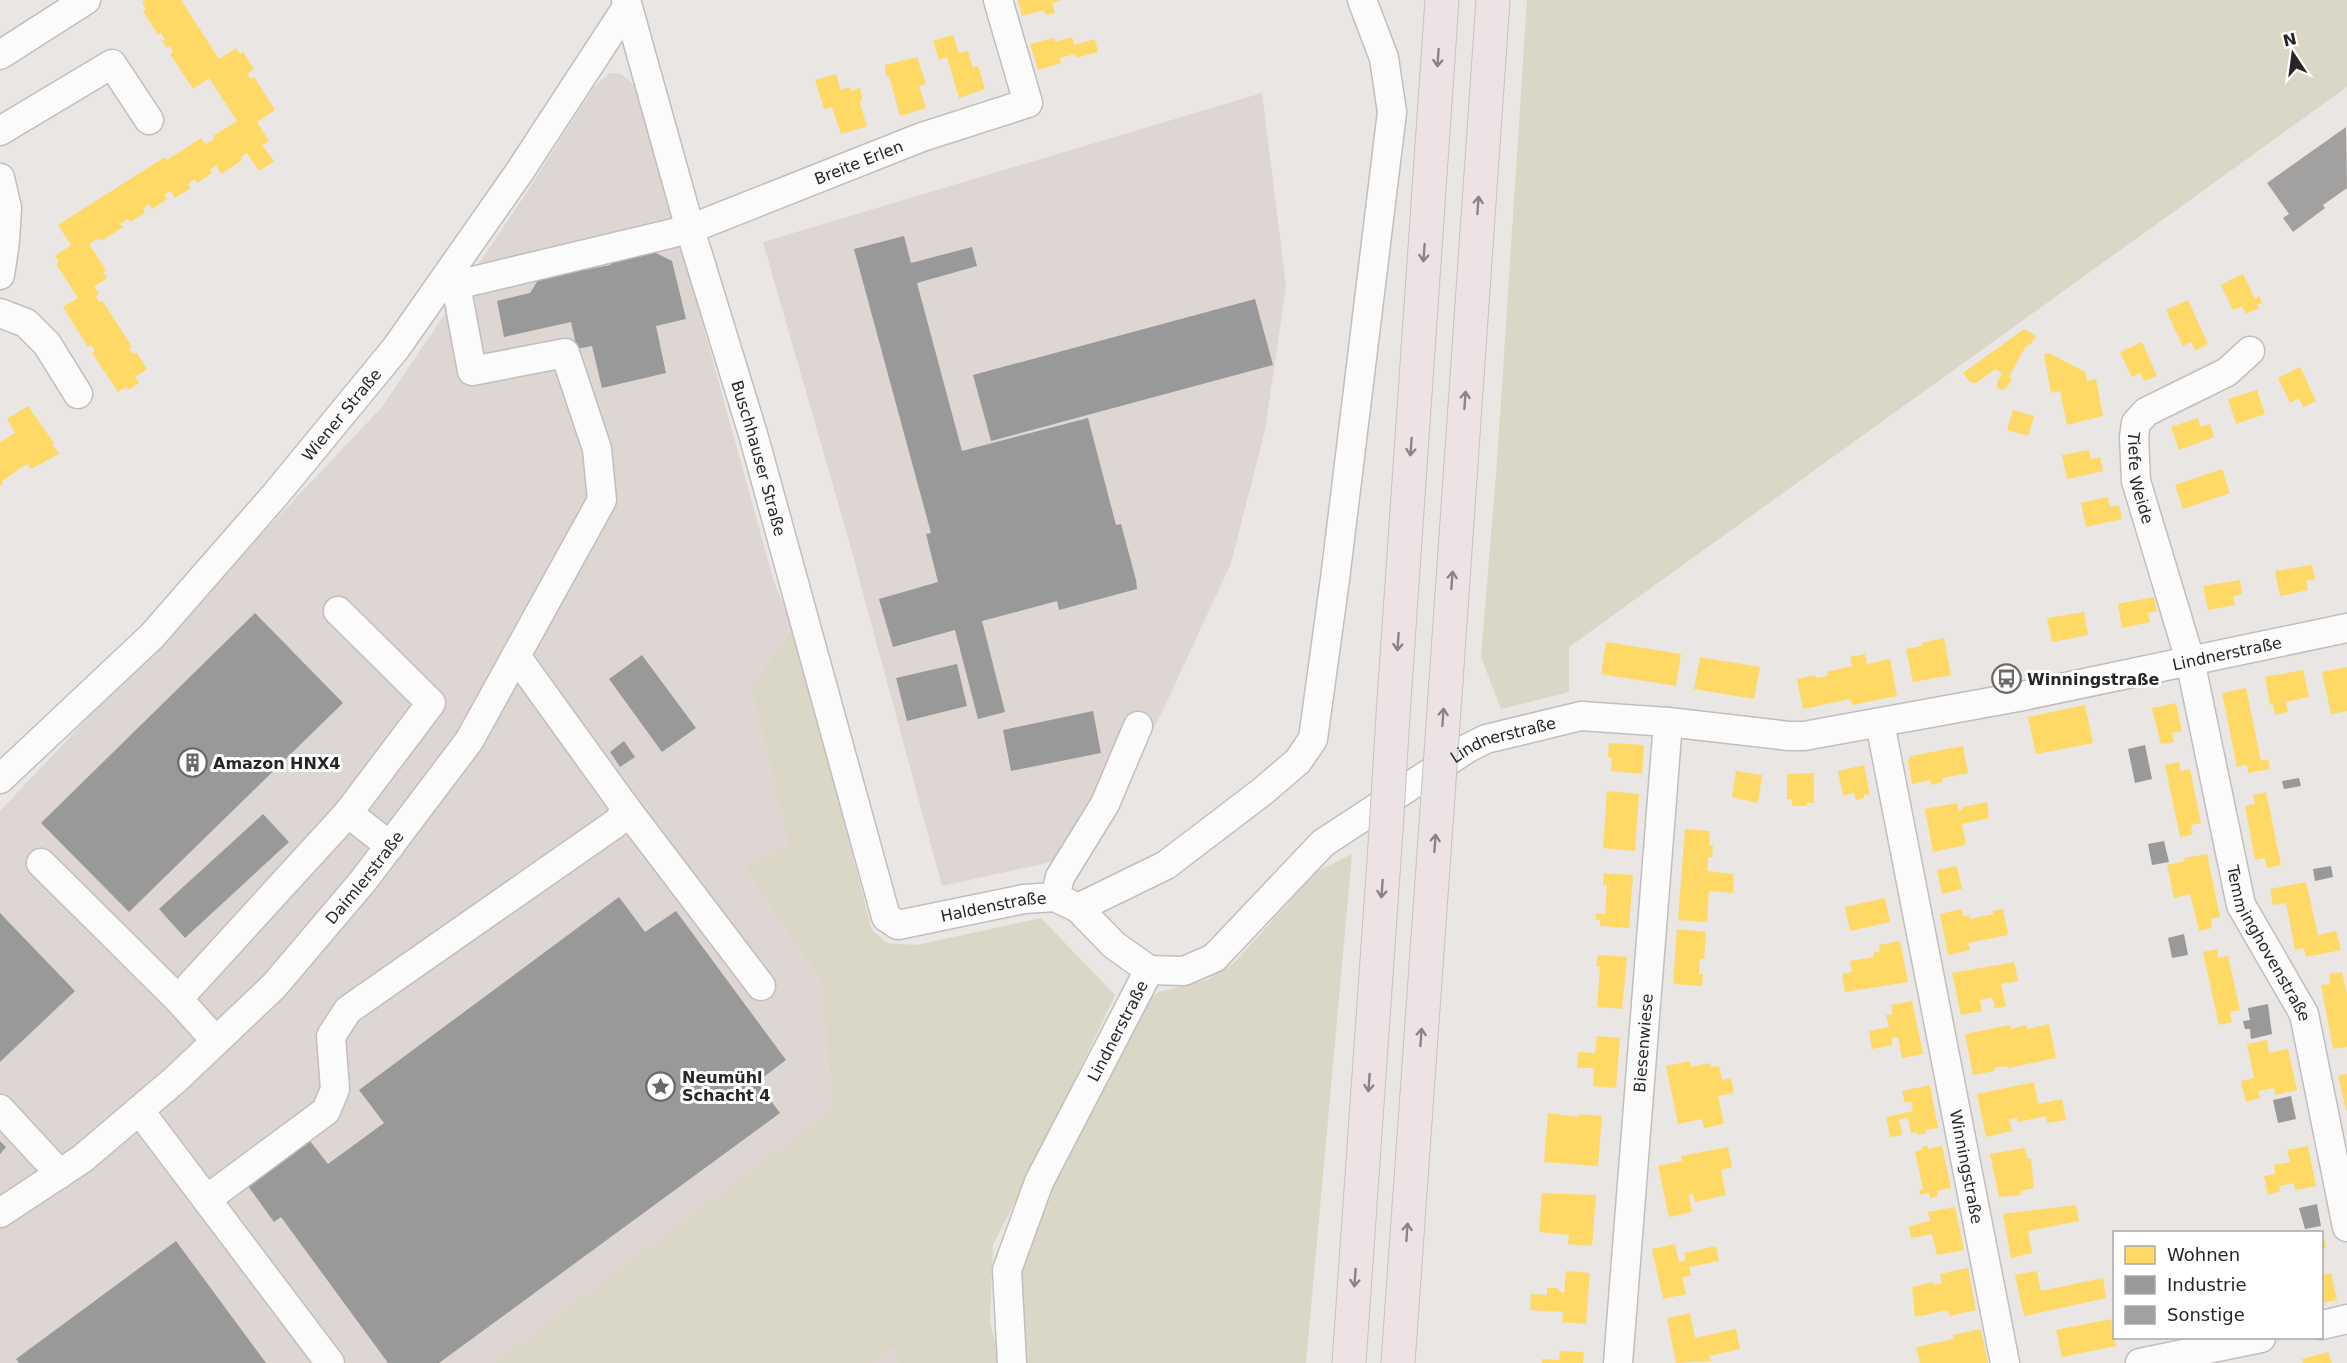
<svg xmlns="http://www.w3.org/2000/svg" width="2347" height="1363" viewBox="0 0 2347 1363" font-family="'DejaVu Sans',sans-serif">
  <rect width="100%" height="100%" fill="#e9e6e4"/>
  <path fill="#ded6d2" d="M610,73L621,74L632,83L640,96L773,579L793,627L750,688L789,845L743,867L822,982L832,1110L898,1363H0V811L382,407L521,201L594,87Z
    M1262,93L1286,286L1265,430L1231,563L1163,710L1088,854L942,886L852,552L763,242Z"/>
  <path fill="#dbd7c7" d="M1527,0H2347V87L1569,647V692L1501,709L1481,657L1497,462Z
    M793,627L872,930L887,943L917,945L1041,918L1115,995L1041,1151L993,1245L990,1322L1001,1363H898L894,1347L872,1363H495L832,1110L822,982L743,867L789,845L750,688Z
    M1352,854L1306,1363H1014L1010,1270L1148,1001L1158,992L1207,980L1235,962L1316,872Z"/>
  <path fill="#ffd966" d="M145,0H181L219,59L236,48L240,54L243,52L254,69L247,74L251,79L254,77L275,110L257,122L269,141L262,145L274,161L259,171L247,153L241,157L242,160L221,174L216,165L210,170L212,173L197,183L195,179L188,184L191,188L175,198L171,191L164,195L167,199L152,209L149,204L143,209L145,213L130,222L128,219L120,224L123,227L101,241L99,238L89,244L106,270L103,272L107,278L94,287L99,294L96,296L99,302L102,300L132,347L129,349L133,354L136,352L147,369L135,377L139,383L128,390L126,387L118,392L92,353L95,351L91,345L88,347L63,307L78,298L56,264L59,262L55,256L71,245L58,225L165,157L167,160L201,138L206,144L215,138L213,136L237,121L209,78L193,89L170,54L173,52L170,46L167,48L162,41L165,39L161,33L158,35L143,11L146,9L142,2Z
    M1018,0H1060V1L1052,3L1055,13L1046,15L1044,10L1022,16Z
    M953,35L959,53L968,51L973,68L978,66L985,89L959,98L947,57L939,60L933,41Z
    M1072,37L1074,45L1095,39L1098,52L1076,58L1075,54L1060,58L1061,63L1038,70L1030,44L1054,38L1055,42Z
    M917,57L926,84L919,86L926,108L900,116L889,76L887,77L885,71V65Z
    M836,74L841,90L850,87L851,91L860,88L862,98L860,103L867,126L841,134L832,107L824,109L815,80Z
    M2243,274L2255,299L2259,296L2262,303L2257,305L2259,308L2246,314L2242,306L2233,310L2221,285Z
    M2188,300L2208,344L2195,350L2191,342L2183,346L2166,310Z
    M2024,329L2036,336L2030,345L2028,344L2023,351L2009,377L2012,379L2006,388L2002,390L1997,388V383L2002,373L1995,369L1976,383L1970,382L1963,373Z
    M2142,342L2157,376L2144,381L2140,373L2132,377L2120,352Z
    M2049,353L2085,372L2087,381L2096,379L2103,416L2067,425L2060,391L2051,393L2044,354Z
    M2300,367L2316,401L2303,407L2299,398L2290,403L2278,378Z
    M2257,390L2265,414L2236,424L2228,399Z
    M28,406L54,443L52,444L59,454L31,469L27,464L2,481L3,484L0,486V442L15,433L7,419Z
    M2013,410L2034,416L2028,436L2007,430Z
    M2198,418L2201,427L2210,424L2214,437L2179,450L2171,427Z
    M2089,450L2091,459L2100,457L2103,471L2067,479L2062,455Z
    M2222,469L2230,493L2183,509L2175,485Z
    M2108,497L2110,507L2119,505L2122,519L2086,527L2081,503Z
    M2312,565L2315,579L2306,581L2308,590L2280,596L2275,571Z
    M2240,580L2242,594L2233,596L2235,605L2208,610L2203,586Z
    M2154,597L2157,611L2148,613L2150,622L2122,628L2118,604Z
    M2084,612L2088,635L2052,642L2047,618Z
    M1944,638L1951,675L1913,682L1906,649L1922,646V643Z
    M1606,642L1681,654L1676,686L1601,674Z
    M1865,654L1867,664L1890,659L1897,696L1852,705L1850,699L1803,709L1797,679L1815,675L1816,678L1828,676L1827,672L1852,666L1850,657Z
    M1700,657L1760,667L1754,699L1694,689Z
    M2347,667V711L2331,714L2322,672Z
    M2303,670L2309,697L2286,702L2288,712L2275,715L2273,704L2270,705L2265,677Z
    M2246,688L2261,761L2268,759L2270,769L2248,773L2247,765L2237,767L2222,693Z
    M2176,703L2182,731L2172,733L2174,742L2161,744L2152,708Z
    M2085,705L2093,743L2036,754L2028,717Z
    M1609,743L1644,745L1642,774L1611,771L1612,758L1608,757Z
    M1963,746L1968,773L1942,778L1943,782L1931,785L1930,780L1912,784L1908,761L1911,756Z
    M2179,762L2180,771L2190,769L2201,823L2191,825L2193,834L2180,837L2165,765Z
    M1864,765L1870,794L1864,795V798L1856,800L1854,793L1843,796L1838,771Z
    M1736,771L1762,775L1758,803L1732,797Z
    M1814,773V803H1807V806H1792V799H1787V774Z
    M1607,791L1639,794L1635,851L1603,848Z
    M2266,792L2281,865L2267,868L2265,858L2255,860L2245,806L2255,804L2253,795Z
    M1987,802L1989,818L1962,824L1966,845L1933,852L1925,809L1957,803L1959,811L1963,810L1962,807Z
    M1685,829L1710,831L1709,845L1713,846L1712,857H1708L1707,871L1734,874L1733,893L1709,891L1707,922L1678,920Z
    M2207,854L2220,917L2211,919L2212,928L2199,931L2190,894L2174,898L2167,865L2185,861L2184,858Z
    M1957,866L1962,889L1942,894L1937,870Z
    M1604,873L1633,875L1629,928L1600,926V920H1596V913L1605,914L1607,885H1603Z
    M2306,882L2318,935L2336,931L2341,950L2306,957L2304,948L2295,950L2286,903L2273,905L2270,889Z
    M1885,898L1890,922L1850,931L1845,907Z
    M1962,909L1963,916L1969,915L1970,919L1993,914V911L2003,909L2008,935L1968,943L1970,950L1948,955L1940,914Z
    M1677,929L1706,932L1704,959H1700L1699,974H1703L1702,986L1673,984Z
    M1900,941L1908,982L1845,992L1842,974L1852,972L1850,961L1874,957L1873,953L1880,951L1879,945Z
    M2217,949L2218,958L2228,956L2240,1010L2230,1012L2232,1022L2219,1025L2203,952Z
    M1598,955L1627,957L1622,1009L1597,1007L1600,967L1596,966Z
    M2014,962L2018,981L2001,984L2006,1006L1995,1008L1992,997L1980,1000L1982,1011L1961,1015L1952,973Z
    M2342,972L2347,993V1047L2333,1049L2321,985L2330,984L2329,974Z
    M1912,1001L1923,1054L1902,1058L1898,1037L1891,1038L1893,1045L1872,1049L1869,1031L1889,1027L1886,1015L1893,1014L1891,1005Z
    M2049,1024L2056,1058L2008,1068L2007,1066L1994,1068L1995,1071L1973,1075L1965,1034L2010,1025L2011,1029L2026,1025L2027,1029Z
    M1597,1036L1620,1038L1616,1088L1593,1086L1594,1068H1577L1578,1052L1595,1053Z
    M2267,1040L2269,1053L2288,1049L2297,1090L2275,1095L2274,1088L2258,1091L2260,1098L2246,1102L2241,1081L2254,1078L2247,1044Z
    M1690,1061L1691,1067L1710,1063V1067L1719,1066L1722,1080L1731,1078L1734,1093L1718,1096L1724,1124L1704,1128L1702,1119L1678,1124L1666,1066Z
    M2347,1074V1110H2346L2338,1075Z
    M2034,1082L2038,1104L2062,1099L2066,1120L2047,1123L2046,1116L2018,1122L2017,1118L2009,1119L2012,1131L1986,1137L1977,1094Z
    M1930,1085L1938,1128L1926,1130V1133L1918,1135L1917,1132L1911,1133L1908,1118L1899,1119L1902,1135L1890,1137L1886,1117L1913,1111L1911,1102L1905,1103L1902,1091Z
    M1548,1113L1579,1117V1114L1602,1116L1598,1166L1544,1162Z
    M1928,1146V1149L1942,1146L1951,1188L1937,1191L1938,1196L1930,1198L1929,1193L1920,1195L1919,1190L1923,1189L1915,1152L1922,1150L1921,1147Z
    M2308,1146L2316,1186L2295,1190L2294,1183L2279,1186L2280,1191L2268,1195L2264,1176L2275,1174L2274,1165L2290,1162L2287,1150Z
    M1728,1147L1732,1167L1721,1170L1726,1195L1695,1202L1693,1194L1689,1195L1692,1212L1669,1217L1658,1166L1682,1161L1681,1156Z
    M2025,1148L2028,1159H2031L2034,1188L2024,1190L2020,1192L2021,1195L1999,1197L1990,1154Z
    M1542,1193L1596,1195L1592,1246L1568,1244L1569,1235L1539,1232Z
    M2076,1205L2079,1221L2028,1231L2032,1253L2011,1258L2003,1214Z
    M1955,1207L1964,1250L1937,1255L1932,1234L1911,1238L1909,1226L1930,1221L1928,1212Z
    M2324,1236L2326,1248L2322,1249V1237Z
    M1675,1244L1679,1262L1686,1260L1684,1253L1716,1246L1719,1261L1689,1267L1691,1276L1682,1277L1686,1294L1663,1299L1652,1249Z
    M1968,1268L1976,1310L1949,1316L1948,1310L1915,1317L1912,1287L1933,1282V1285L1942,1283L1940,1274Z
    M1566,1271L1590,1273L1586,1324L1562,1322L1563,1312L1530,1310L1531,1294L1547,1295V1288H1557L1560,1292L1564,1293Z
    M2037,1271L2041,1291L2103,1278L2106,1298L2024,1316L2015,1275Z
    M2331,1273L2337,1300L2322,1303V1275Z
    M1690,1313L1695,1338L1736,1329L1740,1349L1709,1356L1711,1361L1676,1363L1667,1318Z
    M2111,1319L2116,1346L2062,1357L2056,1330Z
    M1981,1329L1988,1363H1920L1916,1347L1954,1339L1953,1335Z
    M1560,1351L1584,1352L1583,1363H1542V1359L1559,1360Z
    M2328,1352L2332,1363H2303L2302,1359Z"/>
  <path fill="#999" d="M904,236L911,263L972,247L977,266L917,283L962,451L1088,418L1116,525L1121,524L1136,580L1137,589L1059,610L1057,601L982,621L1005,712L978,719L955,630L893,647L879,599L938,582L926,534L931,533L854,249Z
    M652,251L672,261L686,319L656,326L666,373L602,388L592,346L577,349L571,322L504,337L497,301L530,293L540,277L580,267L585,270L610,265L613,260Z
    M1255,299L1273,365L991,441L973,375Z
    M255,613L343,703L129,912L41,823Z
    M642,655L696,728L662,752L609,679Z
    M957,664L967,706L907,721L896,678Z
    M1093,711L1101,753L1011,771L1003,730Z
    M624,741L635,757L620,767L610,752Z
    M2145,745L2152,779L2135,783L2128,749Z
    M2299,778L2301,786L2284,789L2282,781Z
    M263,814L289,842L185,938L159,909Z
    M2164,841L2169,862L2152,865L2148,844Z
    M2331,866L2333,877L2315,881L2313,869Z
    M619,897L645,932L676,911L786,1060L757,1082L780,1113L439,1363H388L281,1217L274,1222L248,1186L310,1141L328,1164L384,1123L359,1090Z
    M0,913L75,991L0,1062Z
    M2184,934L2188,955L2172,958L2168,938Z
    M2268,1004L2272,1034L2251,1039L2250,1029H2245L2243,1021L2250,1020L2248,1008Z
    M2291,1096L2296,1119L2278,1123L2273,1100Z
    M0,1141L6,1147L0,1154Z
    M2317,1204L2321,1226L2305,1229L2299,1208Z
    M176,1241L266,1363H19L16,1359Z"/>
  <path fill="#a3a1a0" d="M2346,127L2347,188L2323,205L2325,208L2293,232L2283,218L2289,214L2267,183Z"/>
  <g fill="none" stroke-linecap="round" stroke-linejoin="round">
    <defs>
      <g id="minor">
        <path id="s1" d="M626,0L690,229L753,434L886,917L898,925L1024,899L1055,897L1078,908L1114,945L1149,970L1184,971L1214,958L1323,843L1468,748L1486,739L1581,716L1668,722L1789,736H1804L2018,697L2347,628"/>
        <path d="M0,55L86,0"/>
        <path d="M0,131L112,64L149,120"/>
        <path d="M0,178L7,208L5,241L0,275"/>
        <path id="s2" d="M456,285L690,229L922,137L1028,103L998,0"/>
        <path d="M0,313L26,323L47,344L78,394"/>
        <path id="s3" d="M2250,351L2227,372L2146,412L2136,423L2134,437L2136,481L2190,660L2241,905L2304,1014L2347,1227"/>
        <path d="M338,611L431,703L348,813"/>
        <path id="s4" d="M1880,723L2005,1363"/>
        <path id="s5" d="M0,779L152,636L276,494L396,348L518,174L627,7"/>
        <path d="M625,807L761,986"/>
        <path d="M41,863L178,999"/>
        <path d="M1055,897L1060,877L1105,804L1138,726"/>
        <path d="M1078,908L1166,865L1263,791L1298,761L1313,739L1335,579L1392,112L1384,58L1362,0"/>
        <path d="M216,1041L178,999L348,813L390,846"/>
        <path d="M0,1109L60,1174"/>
        <path d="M139,1110L330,1363"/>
        <path d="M207,1199L326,1111L335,1089L331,1036L348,1010L619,821L625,807L516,656"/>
        <path id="s6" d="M0,1213L82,1159L176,1079L274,986L363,881L469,741L602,500L597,449L565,353L472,371L456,285L440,287"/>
        <path d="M2322,1325L2347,1319"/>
        <path id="s7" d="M1012,1363L1007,1270L1039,1182L1149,970"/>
        <path id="s8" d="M1618,1363L1668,722"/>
        <path d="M2140,1363L2261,1338"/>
      </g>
      <path id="highway" d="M1446,681L1493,0
        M1393,715L1442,0
        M1349,1363L1386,831
        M1398,1363L1438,796"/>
    </defs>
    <use href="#minor" stroke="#c1bebd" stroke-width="31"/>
    <use href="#highway" stroke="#c4c2c2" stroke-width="35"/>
    <use href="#minor" stroke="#fcfbfb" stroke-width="28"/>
    <use href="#highway" stroke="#eee3e4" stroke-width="33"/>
    <defs>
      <path id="highway-bridge" d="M1438,796L1446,681
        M1386,831L1393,715"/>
    </defs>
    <use href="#highway-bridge" stroke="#c4c2c2" stroke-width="35" stroke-linecap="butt"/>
    <use href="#highway-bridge" stroke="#eee3e4" stroke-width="33"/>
  </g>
  <defs><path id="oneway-shaft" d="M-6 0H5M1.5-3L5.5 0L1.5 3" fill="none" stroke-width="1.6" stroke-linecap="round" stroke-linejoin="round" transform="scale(1.5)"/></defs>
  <g stroke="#8a8484">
    <use href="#oneway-shaft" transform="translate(1438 58) rotate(94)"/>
    <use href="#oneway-shaft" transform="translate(1478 205) rotate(-86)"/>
    <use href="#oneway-shaft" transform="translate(1424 253) rotate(94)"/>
    <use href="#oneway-shaft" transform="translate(1465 400) rotate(-86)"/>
    <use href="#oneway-shaft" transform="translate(1411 447) rotate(94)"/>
    <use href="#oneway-shaft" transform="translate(1452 580) rotate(-86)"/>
    <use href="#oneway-shaft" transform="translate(1398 642) rotate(94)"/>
    <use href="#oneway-shaft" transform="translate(1443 717) rotate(-86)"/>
    <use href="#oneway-shaft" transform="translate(1435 843) rotate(-86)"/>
    <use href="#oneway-shaft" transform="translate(1382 889) rotate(94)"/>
    <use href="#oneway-shaft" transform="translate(1421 1037) rotate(-86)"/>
    <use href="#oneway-shaft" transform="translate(1369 1083) rotate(94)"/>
    <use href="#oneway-shaft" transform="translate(1407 1232) rotate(-86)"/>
    <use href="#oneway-shaft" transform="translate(1355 1278) rotate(94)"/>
  </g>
  <defs>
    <symbol id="bus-ring" viewBox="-11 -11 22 22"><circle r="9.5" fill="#fff" stroke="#6b6968" stroke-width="1.5"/><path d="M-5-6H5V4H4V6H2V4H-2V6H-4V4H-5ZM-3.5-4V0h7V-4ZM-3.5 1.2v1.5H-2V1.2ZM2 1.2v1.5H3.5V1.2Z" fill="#6b6968"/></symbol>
    <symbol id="building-ring" viewBox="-11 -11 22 22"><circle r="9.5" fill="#fff" stroke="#6b6968" stroke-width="1.5"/><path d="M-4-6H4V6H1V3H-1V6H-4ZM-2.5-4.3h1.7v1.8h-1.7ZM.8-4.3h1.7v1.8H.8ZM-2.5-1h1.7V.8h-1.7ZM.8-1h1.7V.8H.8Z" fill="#6b6968"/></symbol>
    <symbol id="sight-ring" viewBox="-11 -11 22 22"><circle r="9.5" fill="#fff" stroke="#6b6968" stroke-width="1.5"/><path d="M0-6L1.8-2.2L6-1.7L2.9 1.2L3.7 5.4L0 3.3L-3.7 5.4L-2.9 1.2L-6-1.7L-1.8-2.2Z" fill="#6b6968"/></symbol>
  </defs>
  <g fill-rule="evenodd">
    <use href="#bus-ring" x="1990" y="662" width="33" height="33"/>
    <use href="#building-ring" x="176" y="746" width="33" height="33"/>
    <use href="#sight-ring" x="644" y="1070" width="33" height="33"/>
  </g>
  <g text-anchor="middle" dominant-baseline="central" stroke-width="6" stroke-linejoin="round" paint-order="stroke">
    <g font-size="16" fill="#272525" stroke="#fff">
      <text stroke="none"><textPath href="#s2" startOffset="422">Breite Erlen</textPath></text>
      <text stroke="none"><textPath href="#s5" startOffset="500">Wiener Straße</textPath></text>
      <text stroke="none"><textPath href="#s1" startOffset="477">Buschhauser Straße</textPath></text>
      <text stroke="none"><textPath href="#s3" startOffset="192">Tiefe Weide</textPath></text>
      <text stroke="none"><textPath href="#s1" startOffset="2420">Lindnerstraße</textPath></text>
      <text stroke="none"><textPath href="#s1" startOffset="1683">Lindnerstraße</textPath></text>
      <text stroke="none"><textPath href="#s6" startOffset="498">Daimlerstraße</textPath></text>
      <text stroke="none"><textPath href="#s1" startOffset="1065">Haldenstraße</textPath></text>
      <text stroke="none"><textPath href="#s3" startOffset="678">Temminghovenstraße</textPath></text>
      <text stroke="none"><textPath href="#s7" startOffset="357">Lindnerstraße</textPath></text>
      <text stroke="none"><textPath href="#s8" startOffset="321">Biesenwiese</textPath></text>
      <text stroke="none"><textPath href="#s4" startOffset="452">Winningstraße</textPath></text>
    </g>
    <g font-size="16" font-weight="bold" fill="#272525" stroke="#fff" text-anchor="start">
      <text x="2027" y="679">Winningstraße</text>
      <text x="213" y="763">Amazon HNX4</text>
      <text x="682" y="1077">Neumühl<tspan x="682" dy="18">Schacht 4</tspan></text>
    </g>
  </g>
  <rect x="2113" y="1231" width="210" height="108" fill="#ffffff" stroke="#a9a8a8" stroke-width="1.5"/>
  <rect x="2125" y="1246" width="30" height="18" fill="#ffd966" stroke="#a9a8a8" stroke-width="1.5"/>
  <text x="2167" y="1261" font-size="18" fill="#272525">Wohnen</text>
  <rect x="2125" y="1276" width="30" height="18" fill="#999999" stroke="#a9a8a8" stroke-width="1.5"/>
  <text x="2167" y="1291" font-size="18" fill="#272525">Industrie</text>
  <rect x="2125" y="1306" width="30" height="18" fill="#a3a1a0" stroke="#a9a8a8" stroke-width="1.5"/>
  <text x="2167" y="1321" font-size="18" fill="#272525">Sonstige</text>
  <g transform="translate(2293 54) rotate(347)" stroke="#ffffff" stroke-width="4.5" paint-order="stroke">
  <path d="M0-4.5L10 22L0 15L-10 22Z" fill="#272525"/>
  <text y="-9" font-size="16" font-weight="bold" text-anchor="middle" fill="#272525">N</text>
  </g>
</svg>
